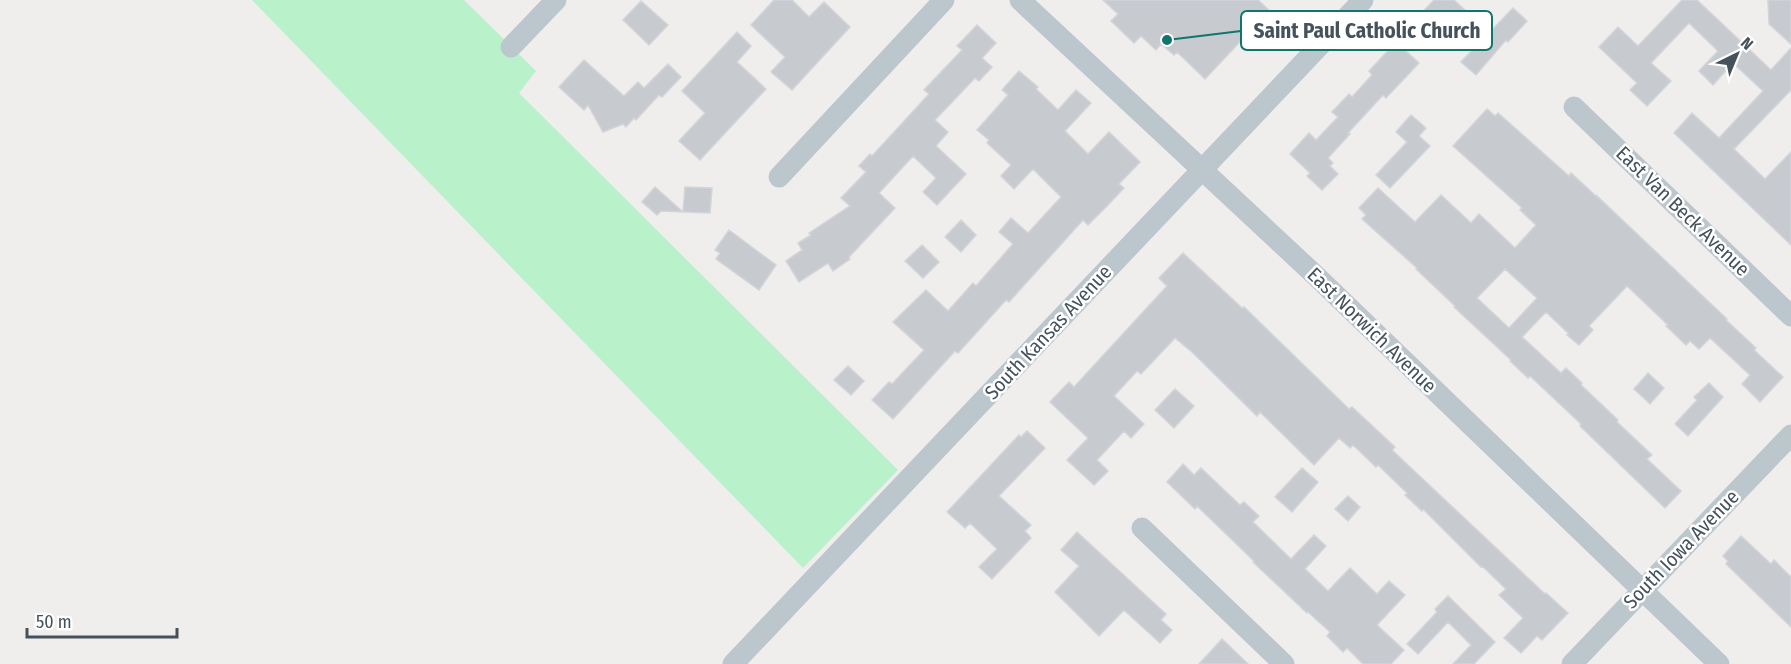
<svg xmlns="http://www.w3.org/2000/svg" width="1791" height="664" viewBox="0 0 1791 664" font-family="'Fira Sans Condensed',sans-serif">
  <rect width="100%" height="100%" fill="#f0eded"/>
  <path fill="#b8f1ca" d="M252,0H464L536,71L519,93L898,470L803,568Z"/>
  <path fill="#c7cbd0" stroke="#d1d4d9" stroke-width="1.5" fill-rule="evenodd" d="M774,0H792L809,17L824,2L850,27L792,90L771,72L785,57L751,25Z
    M1103,0H1258L1272,13L1256,30L1253,28L1205,79L1177,52L1174,55L1161,44L1156,50L1141,36L1134,43L1111,21L1118,14Z
    M1434,0H1454L1465,10L1436,40L1414,21Z
    M1682,0H1697L1771,70L1791,48V90L1734,149L1765,179L1791,152V245L1674,133L1692,113L1719,138L1763,91L1733,63L1713,85L1699,71L1718,51L1689,23L1651,63L1671,81L1647,106L1630,90L1637,83L1599,47L1618,27L1638,46Z
    M1768,0H1791V44L1769,24Z
    M641,1L668,25L649,45L623,20Z
    M1513,8L1527,21L1508,42L1506,40L1476,75L1461,62Z
    M977,25L996,43L982,58L992,67L979,81L975,78L935,120L948,132L936,146L966,174L937,205L923,192L936,178L913,156L879,193L895,208L849,257L850,259L833,271L828,263L799,282L786,261L802,250L798,243L811,235L809,233L850,206L841,198L866,172L859,166L870,154L872,156L929,94L924,90L962,50L957,46Z
    M737,32L751,46L737,62L766,89L700,160L679,141L705,113L682,91Z
    M1396,42L1419,63L1386,98L1383,95L1348,133L1350,134L1328,158L1333,163L1330,166L1338,174L1322,190L1307,176L1310,173L1290,154L1309,133L1316,140L1338,117L1332,112L1349,94L1352,97L1372,75L1369,71Z
    M584,60L624,96L638,82L644,88L668,64L681,77L662,97L659,95L636,120L634,118L626,127L623,124L603,132L588,105L584,110L559,87Z
    M1019,71L1038,87L1036,89L1058,110L1076,90L1091,103L1065,131L1088,154L1109,132L1140,162L1119,184L1124,188L1108,205L1088,225L1083,220L1009,302L1006,300L958,353L955,351L893,419L872,400L889,382L892,384L924,350L893,322L926,290L948,311L973,283L976,286L1013,244L999,232L1011,218L1028,233L1061,197L1033,169L1014,189L1001,176L1011,165L987,143L989,140L977,130L1008,95L1002,90Z
    M1487,109L1495,116L1498,113L1569,176L1571,173L1597,197V196L1727,319L1726,320L1756,348L1754,350L1783,377L1760,402L1742,384L1750,375L1710,338L1699,349L1690,341L1686,345L1666,326L1668,325L1627,286L1589,326L1593,330L1579,345L1567,335L1569,334L1546,312L1522,337L1561,373L1566,368L1582,383L1581,385L1618,420L1617,422L1652,455L1647,459L1681,491L1665,508L1580,426L1581,424L1530,376L1528,378L1510,361L1511,360L1454,307L1455,306L1416,269L1417,268L1362,219L1366,215L1359,208L1378,188L1415,222L1441,195L1471,223L1479,214L1515,248L1536,225L1520,210L1522,208L1453,146ZM1505,269L1537,298L1509,328L1477,298Z
    M1411,115L1426,128L1419,136L1430,146L1390,188L1376,175L1407,142L1396,132Z
    M655,187L683,212L685,187L712,188L710,213L661,211L657,215L642,202Z
    M961,220L976,235L961,252L945,237Z
    M729,230L776,265L759,290L716,259L720,253L715,250Z
    M922,245L939,262L923,278L905,261Z
    M1183,253L1242,308L1244,307L1349,409L1352,407L1395,447L1392,450L1545,594L1546,593L1568,613L1542,640L1537,636L1521,653L1504,638L1523,618L1499,595L1506,589L1482,566L1481,567L1423,509L1422,511L1405,495L1407,493L1378,465L1376,467L1353,445L1350,448L1339,438L1314,465L1260,412L1257,416L1192,352L1175,338L1141,374L1137,371L1114,396L1144,424L1131,438L1124,431L1097,460L1108,471L1094,485L1067,460L1088,438L1050,402L1069,382L1074,387L1167,286L1159,278Z
    M848,366L864,381L851,395L834,380Z
    M1648,373L1664,388L1650,404L1634,389Z
    M1709,383L1723,397L1688,436L1675,424L1697,400L1694,397Z
    M1175,389L1194,406L1174,428L1155,410Z
    M1027,431L1045,448L999,496L1031,525L1025,531L1031,538L992,579L979,567L997,549L970,523L965,528L947,512L1019,435L1021,437Z
    M1183,464L1194,475L1201,468L1240,505L1244,502L1259,516L1253,522L1291,559L1314,535L1326,546L1305,569L1328,591L1350,568L1377,594L1389,581L1405,595L1377,625L1404,650L1391,664H1363L1347,648L1343,652L1327,636L1330,632L1308,612L1307,613L1253,562L1254,561L1197,506L1195,509L1167,482Z
    M1302,468L1318,482L1292,512L1275,497Z
    M1348,496L1360,507L1348,521L1335,509Z
    M1077,532L1166,614L1161,620L1172,630L1160,643L1124,610L1099,636L1055,592L1079,566L1061,550Z
    M1741,536L1771,564L1774,560L1791,577V627L1726,564L1728,561L1723,556Z
    M1448,596L1495,642L1474,664H1453L1471,645L1448,622L1418,654L1407,644L1437,612L1435,609Z
    M1222,639L1248,664H1199Z"/>
  <g fill="none" stroke-linecap="round" stroke-linejoin="round">
    <path stroke="#bbc6cd" stroke-width="21" d="M1020,0L1315,275L1719,664
      M511,47L556,0
      M1574,107L1791,316
      M779,177L944,0
      M1142,528L1284,664
      M733,664L1363,0
      M1572,664L1791,435"/>
  </g>
  <g text-anchor="middle" dominant-baseline="central" stroke-width="5" stroke-linejoin="round" paint-order="stroke">
    <g font-size="20" fill="#45525b" stroke="#fff">
      <text transform="translate(1683 211) rotate(44)">East Van Beck Avenue</text>
      <text transform="translate(1372 330) rotate(44)">East Norwich Avenue</text>
      <text transform="translate(1048 332) rotate(-47)">South Kansas Avenue</text>
      <text transform="translate(1681 549) rotate(-46)">South Iowa Avenue</text>
    </g>
  </g>
  <path fill="none" stroke="#0f766e" stroke-width="2" d="M1167 40L1241 31"/>
  <circle fill="#0f766e" stroke="#fff" stroke-width="2" cx="1167" cy="40" r="6"/>
  <rect fill="#fff" stroke="#0f766e" stroke-width="2" x="1241" y="11" width="251" height="39" rx="6"/>
  <g font-size="21" text-anchor="middle" font-weight="bold" fill="#45525b">
    <text x="1367" y="38">Saint Paul Catholic Church</text>
  </g>
  <g transform="translate(1737 54) rotate(43)" stroke="#ffffff" stroke-width="4.5" paint-order="stroke">
  <path d="M0-4.5L10 22L0 15L-10 22Z" fill="#45525b"/>
  <text y="-9" font-size="16" font-weight="bold" text-anchor="middle" fill="#45525b">N</text>
  </g>
  <path d="M27 628v9h150v-9" fill="none" stroke="#45525b" stroke-width="3"/>
  <text x="36" y="628" font-size="18" fill="#45525b" stroke="#ffffff" stroke-width="4.5" paint-order="stroke">50 m</text>
</svg>
